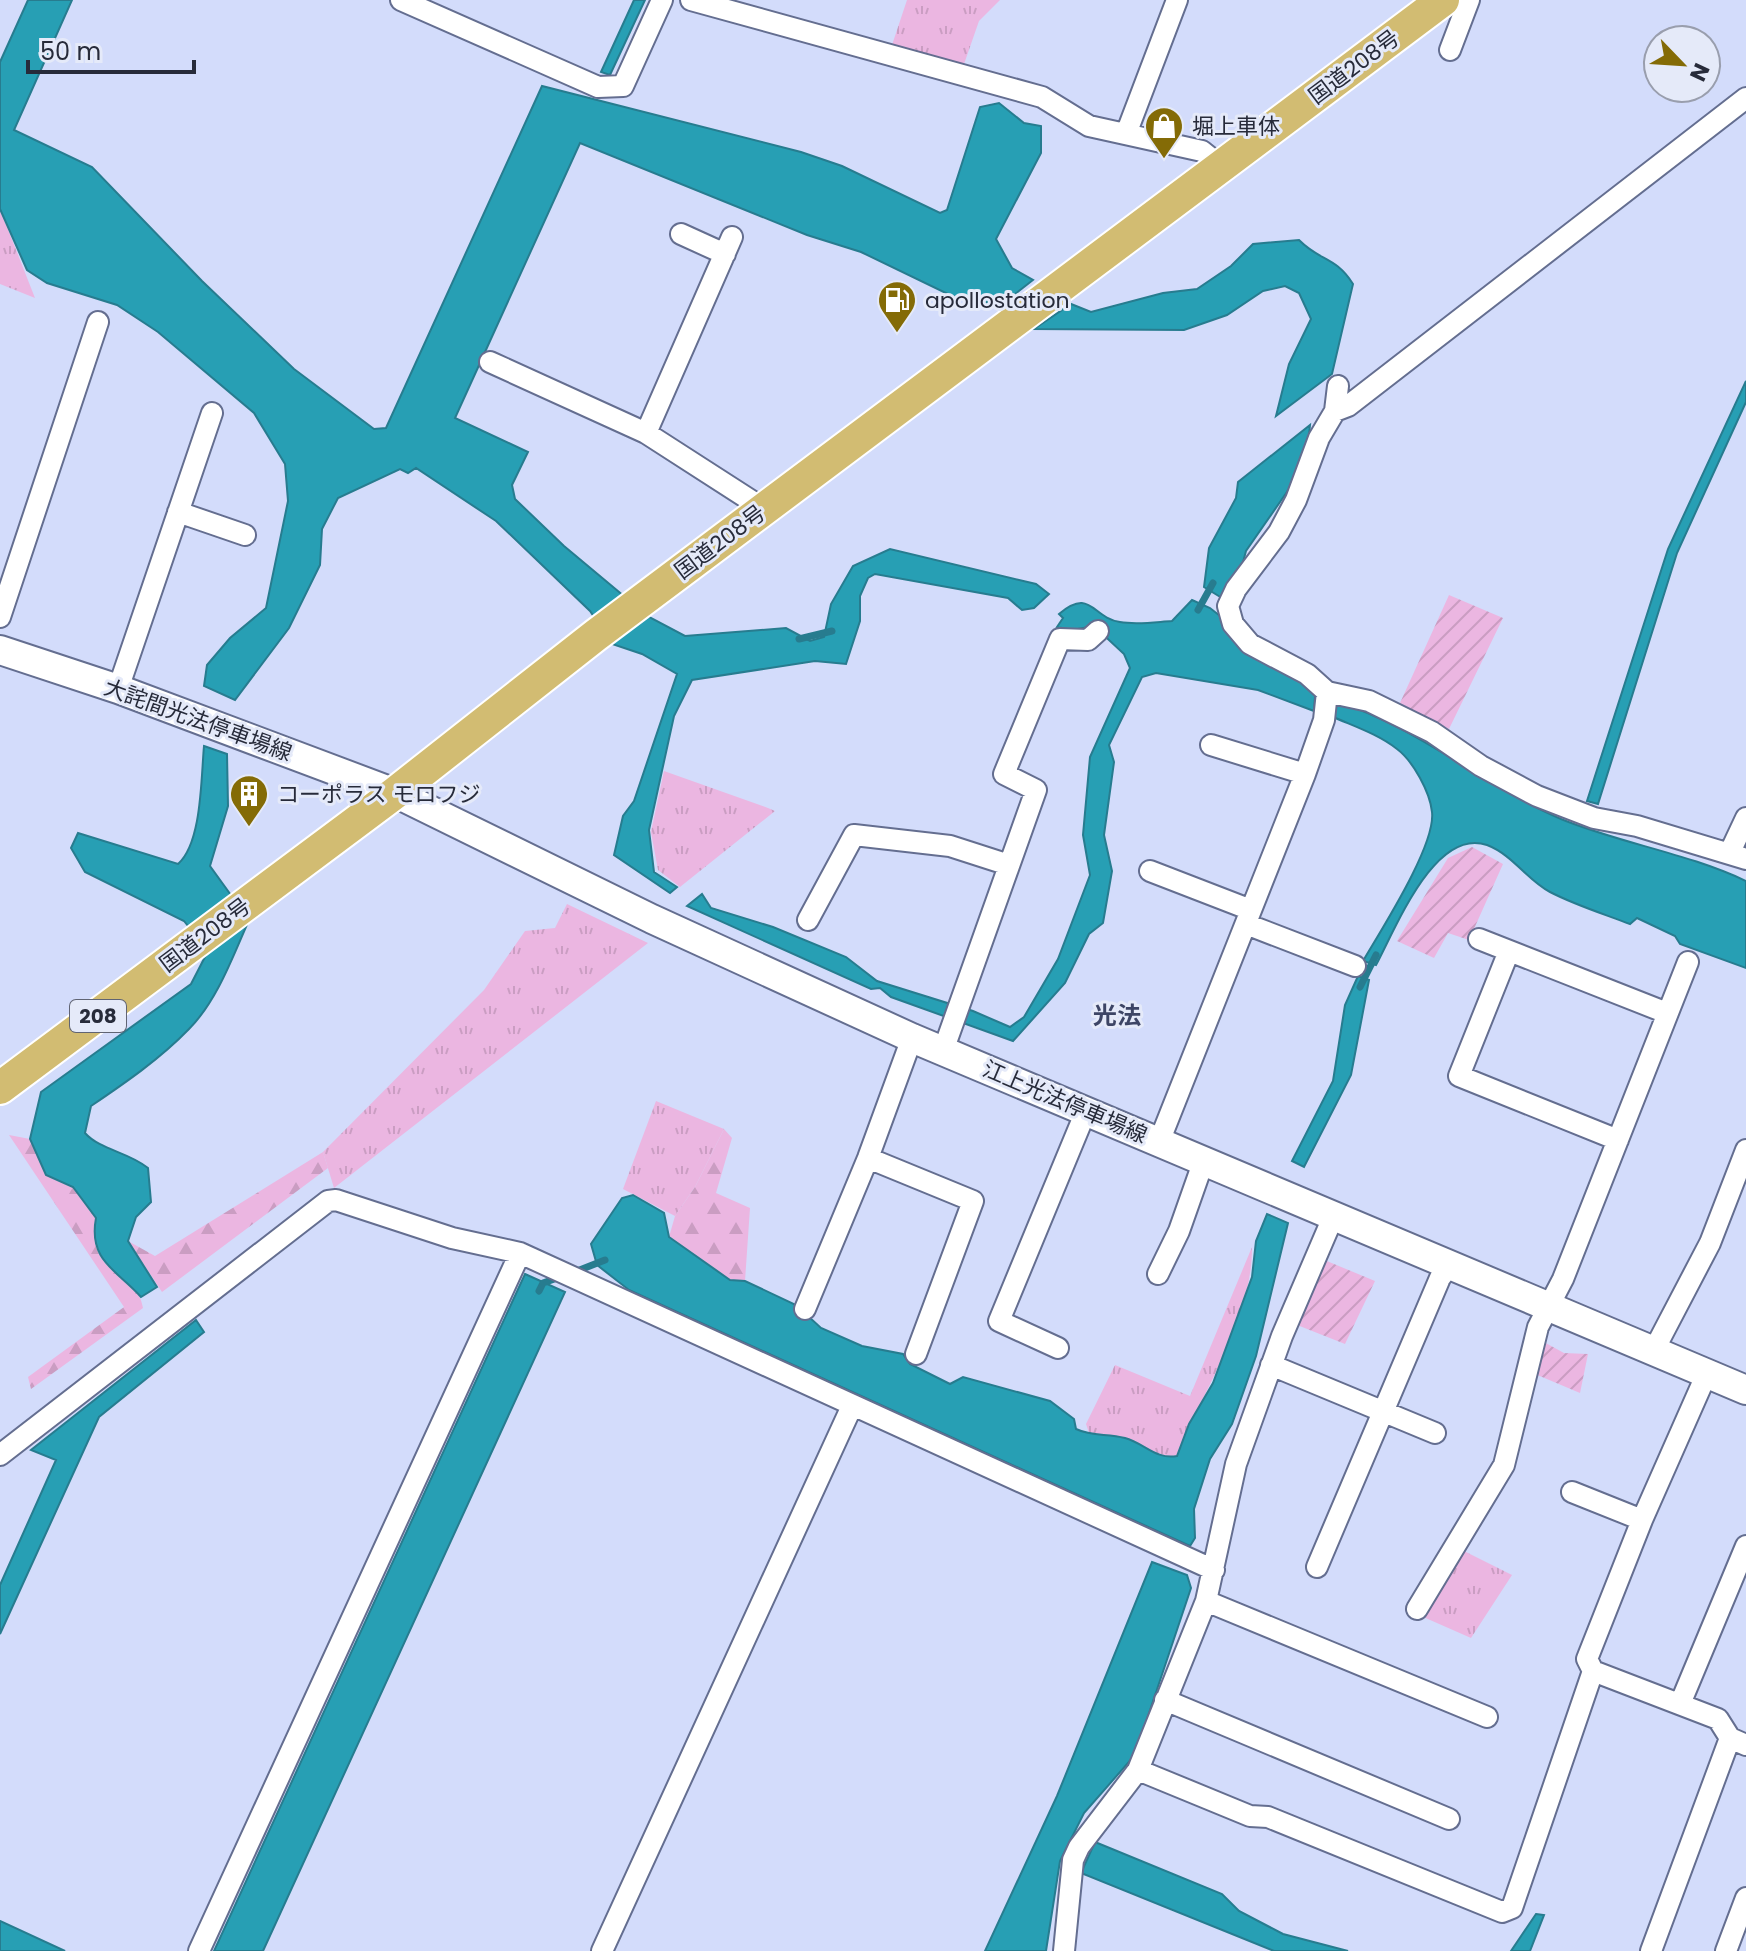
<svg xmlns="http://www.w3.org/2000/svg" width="1746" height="1951" viewBox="0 0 1746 1951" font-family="Poppins,'Noto Sans JP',sans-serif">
  <defs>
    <pattern id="grass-tufts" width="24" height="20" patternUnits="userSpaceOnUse" patternTransform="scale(2)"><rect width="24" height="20" fill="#ebb6e1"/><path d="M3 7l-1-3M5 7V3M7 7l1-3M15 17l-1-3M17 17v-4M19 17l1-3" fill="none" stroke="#ca9dc2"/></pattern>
    <pattern id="forest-firs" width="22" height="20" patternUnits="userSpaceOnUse" patternTransform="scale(2)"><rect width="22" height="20" fill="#ebb6e1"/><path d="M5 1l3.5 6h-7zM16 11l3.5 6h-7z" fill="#ca9dc2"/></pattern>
    <pattern id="garden-furrows" width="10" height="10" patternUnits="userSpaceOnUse" patternTransform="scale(2)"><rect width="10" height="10" fill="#ebb6e1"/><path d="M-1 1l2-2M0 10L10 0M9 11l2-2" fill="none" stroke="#ca9dc2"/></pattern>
  </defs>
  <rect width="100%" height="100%" fill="#d3dcfb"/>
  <path fill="url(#grass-tufts)" d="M907,0H1000L979,21L963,67L890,51Z
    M0,209L35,298L0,284Z
    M664,771L768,808L775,811L680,887L658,870L651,832Z
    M567,904L648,943L334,1188L323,1152L484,990L525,931L555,928Z
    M656,1101L724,1129L695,1187L675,1216L623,1189Z
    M1252,1247C1252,1321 1203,1389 1177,1456L1165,1458L1125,1438L1090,1436L1086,1424L1115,1365L1190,1396Z
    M1462,1550L1512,1575L1471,1638L1421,1616Z"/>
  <path fill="url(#forest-firs)" d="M724,1129L732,1138L716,1193L750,1208L745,1281L730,1280L669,1237L675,1216L695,1187Z
    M9,1135L30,1139L46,1175L73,1186L96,1218C85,1277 137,1269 143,1308L31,1389L28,1377L124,1307Z
    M323,1152L328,1168L162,1292L128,1241L155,1256Z"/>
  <path fill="url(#garden-furrows)" d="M1449,595L1503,618L1449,729L1400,703Z
    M1472,847L1503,864L1469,940L1448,933L1434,958L1397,941L1448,858Z
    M1322,1259L1375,1281L1345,1344L1292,1323Z
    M1542,1341L1564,1353L1588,1354L1580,1393L1535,1374Z"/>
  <path fill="#279fb4" stroke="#277c8f" stroke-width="2" d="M28,0H72L14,130L92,167L202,281L294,369L374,429L386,428L542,86L801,152L842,166L940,213L947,210L980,107L999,103L1024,123L1041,126V153L996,239L1012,268L1033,280L1001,305L992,299L986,303L952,296L861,252L807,235L580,143L455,418L528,452L512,485L515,499L564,546L649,617L685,636L786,628L810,641L824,637L831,604L853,566L890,549L1036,584L1049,594L1034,608L1022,610L1008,598L875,574L868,578L860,596V621L846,664L815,661L692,680L674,716L649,830L654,872L677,887L670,893L614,855L623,816L634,801L677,674L642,654L612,644L590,611L496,521L416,468L408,473L400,469L338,498L322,529L320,565L289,628L235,700L204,686L207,665L230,638L266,608L288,501L285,464L254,413L158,332L117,305L47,283L27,270L0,209V62Z
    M634,0H645L610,75L601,72Z
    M1299,240C1321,262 1335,256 1353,284L1332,374L1276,416L1289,364L1311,319L1299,293L1285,286L1263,291L1227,315L1184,330L1034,329L1071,304L1091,312L1163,293L1197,289L1231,266L1253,244Z
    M1746,381V402L1677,553L1598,804L1587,801L1668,549Z
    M1310,425L1308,445L1289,489L1246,551L1239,577L1222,598L1204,587L1209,548L1236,498L1238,482Z
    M1192,600L1210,608L1303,681L1315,696L1314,711L1258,690L1156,673L1142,677L1109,745L1114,762L1104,835L1112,871L1103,923L1089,934L1065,983L1013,1041L891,997L880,988L871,989L687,906L702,894L711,908L773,927L846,957L877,981L973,1011L1010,1027L1024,1017L1058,959L1090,875L1083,835L1090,757L1130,668L1124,654L1094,626L1072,630L1057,627L1063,618L1059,614C1091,587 1092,618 1120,622C1137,625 1156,622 1172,621Z
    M1335,701C1417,726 1483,786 1561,819C1622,844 1687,853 1746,881V968L1680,944L1675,936L1637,918L1630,924C1604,914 1575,905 1550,892C1527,880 1513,855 1487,845C1435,827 1396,928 1376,965L1363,961C1381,930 1436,845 1432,812C1430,792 1413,761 1397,749C1378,734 1353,726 1331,716Z
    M204,746L227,754L228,806L210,866L249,920C233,956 217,1001 189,1029C160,1059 125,1083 91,1106L85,1133C100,1150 129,1152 148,1168L151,1202L136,1217L128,1241L157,1287L141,1297C117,1270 88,1261 96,1218L73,1187L46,1175L30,1139L41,1092L191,984L208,951L184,921L85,872L71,848L78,833L178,864C202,843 201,778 204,746Z
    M1358,976L1369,980L1351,1075L1304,1167L1292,1161L1333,1081L1345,1005Z
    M633,1195L664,1213L669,1237L730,1280L745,1281L796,1305L821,1328L862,1346L903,1354L910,1364L950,1384L963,1377L1050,1401L1074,1419L1076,1429C1093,1437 1107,1433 1125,1438C1144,1443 1156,1460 1177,1456L1189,1424L1213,1383L1252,1277L1256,1241L1267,1214L1288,1223L1256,1356L1232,1424L1210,1459L1194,1509L1195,1538L1190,1546L629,1290L597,1265L591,1244L622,1198Z
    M525,1274L565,1292L263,1951H214Z
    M196,1320L204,1332L99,1417L0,1634V1585L56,1460L31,1450Z
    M1152,1562L1187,1575L1191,1588L1135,1755L1084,1813L1060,1861L1046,1951H985L1057,1796Z
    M1095,1842L1222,1894L1239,1911L1283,1934L1348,1951H1274L1081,1873Z
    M1536,1914L1544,1915L1530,1951H1511Z
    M0,1921L65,1951H0Z"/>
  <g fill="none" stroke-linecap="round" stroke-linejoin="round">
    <path stroke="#277c8f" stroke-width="7" d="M1198,610L1213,583
      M799,639L832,631
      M1360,987L1376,955
      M572,1273L605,1260
      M539,1291L543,1283L560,1277"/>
    <defs>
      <path id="minor" d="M401,0L598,87L623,86L662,0
        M691,0L1042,97L1089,126L1202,151L1222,167
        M1450,50L1469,0
        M1126,134L1177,0
        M681,234L725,254
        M490,362L646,433L764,509
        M1338,386L1335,411L1319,438L1296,500L1279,532L1236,589L1228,606L1233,624L1250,644L1307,674L1327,692L1369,701L1432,732L1481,766L1537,796L1594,818L1637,826L1746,859
        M1335,411L1348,406L1746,98
        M646,433L732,237
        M178,512L245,535
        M0,617L98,322
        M118,689L212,413
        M1211,745L1305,774
        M1730,852L1746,818
        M1150,871L1251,910
        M808,920L854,835L950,846L1009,865
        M1246,924L1355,966
        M1479,939L1667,1013
        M1509,951L1459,1076L1618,1140
        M943,1051L1036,790L1004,774L1060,639L1088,640L1098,631
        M1159,1142L1305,774L1324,720L1327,692
        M868,1158L973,1201L916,1354
        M1158,1274L1179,1231L1204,1160
        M805,1309L868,1158L912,1038
        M1058,1348L999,1321L1086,1111
        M1654,1350L1710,1243L1746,1150
        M1271,1365L1435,1433
        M1707,1373L1642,1520L1587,1659L1593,1671L1718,1719L1730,1738L1746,1745
        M0,1455L328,1201L336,1200L452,1238L520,1253L1214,1570
        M1572,1492L1642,1520
        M1317,1567L1440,1278L1451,1263
        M1206,1601L1487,1717
        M1417,1609L1504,1465L1538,1327L1563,1279L1688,962
        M1165,1700L1449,1819
        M1680,1704L1746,1546
        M1138,1770L1250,1816L1268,1817L1502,1912L1512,1908L1593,1671
        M199,1951L520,1253
        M602,1951L852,1406
        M1064,1951L1073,1860L1079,1847L1138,1770L1206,1601L1236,1464L1282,1336L1334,1215
        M1651,1951L1730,1738
        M1726,1951L1746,1898"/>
      <path id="secondary" d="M0,650L118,689L395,793L652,919L912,1038L1746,1390"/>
      <path id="trunk" d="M0,1088L395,793L596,635L1443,0"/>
    </defs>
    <use href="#minor" stroke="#646e90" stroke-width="24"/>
    <use href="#secondary" stroke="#646e90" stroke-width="32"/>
    <use href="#trunk" stroke="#fff" stroke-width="36"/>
    <use href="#minor" stroke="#fff" stroke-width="20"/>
    <use href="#secondary" stroke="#fff" stroke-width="28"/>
    <use href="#trunk" stroke="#d2bc72" stroke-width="32"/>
  </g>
  <defs>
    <symbol id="shop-pin" viewBox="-11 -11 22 30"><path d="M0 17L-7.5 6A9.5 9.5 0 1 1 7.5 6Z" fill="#846b06" stroke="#e5eaf9"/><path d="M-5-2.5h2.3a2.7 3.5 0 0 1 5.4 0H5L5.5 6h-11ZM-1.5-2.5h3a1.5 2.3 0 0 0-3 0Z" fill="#fff"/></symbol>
    <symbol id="fuel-pin" viewBox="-11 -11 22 30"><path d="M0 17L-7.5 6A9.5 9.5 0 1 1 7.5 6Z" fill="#846b06" stroke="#e5eaf9"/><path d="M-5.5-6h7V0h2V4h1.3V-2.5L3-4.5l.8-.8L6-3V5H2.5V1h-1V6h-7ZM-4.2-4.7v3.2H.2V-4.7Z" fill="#fff"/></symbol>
    <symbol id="building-pin" viewBox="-11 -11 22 30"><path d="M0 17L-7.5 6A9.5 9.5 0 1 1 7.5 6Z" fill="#846b06" stroke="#e5eaf9"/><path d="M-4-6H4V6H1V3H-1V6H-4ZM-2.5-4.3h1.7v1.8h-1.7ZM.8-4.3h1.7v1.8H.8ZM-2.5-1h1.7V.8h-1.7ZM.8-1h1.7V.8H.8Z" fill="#fff"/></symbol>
  </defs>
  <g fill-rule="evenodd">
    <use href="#shop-pin" x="1142" y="104" width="44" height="60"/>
    <use href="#fuel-pin" x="875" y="278" width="44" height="60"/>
    <use href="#building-pin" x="227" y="772" width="44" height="60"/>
  </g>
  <g text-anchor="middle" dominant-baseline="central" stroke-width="6" stroke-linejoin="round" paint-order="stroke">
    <rect fill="#e5eaf9" stroke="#606473" stroke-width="2" x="70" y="1000" width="56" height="32" rx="6"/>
    <g font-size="20" font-weight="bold" fill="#272b3a">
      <text x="98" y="1016">208</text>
    </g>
    <g font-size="22" fill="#272b3a" stroke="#e5eaf9">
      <text transform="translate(1354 67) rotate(-37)">国道208号</text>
      <text transform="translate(720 542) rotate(-37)">国道208号</text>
      <text transform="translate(198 720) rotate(20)">大詫間光法停車場線</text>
      <text transform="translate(205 935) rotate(-37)">国道208号</text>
      <text transform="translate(1065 1102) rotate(23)">江上光法停車場線</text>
    </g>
    <g font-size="22" fill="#272b3a" stroke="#e5eaf9" text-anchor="start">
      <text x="1192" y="126">堀上車体</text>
      <text x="925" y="300">apollostation</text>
      <text x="277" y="794">コーポラス モロフジ</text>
    </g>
    <g font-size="24" font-weight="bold" fill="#3d4565" stroke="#e5eaf9">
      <text x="1117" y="1015">光法</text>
    </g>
  </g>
  <g transform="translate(1682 64) rotate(115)"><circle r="38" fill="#e5eaf9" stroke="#999ead" stroke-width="2"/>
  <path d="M0-6L14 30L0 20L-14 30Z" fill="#846b06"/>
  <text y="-12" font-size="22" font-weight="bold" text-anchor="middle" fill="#272b3a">N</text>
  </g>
  <path d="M28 60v12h166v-12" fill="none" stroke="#272b3a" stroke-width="4"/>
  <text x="40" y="60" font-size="24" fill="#272b3a" stroke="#e5eaf9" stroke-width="6" paint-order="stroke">50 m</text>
</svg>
